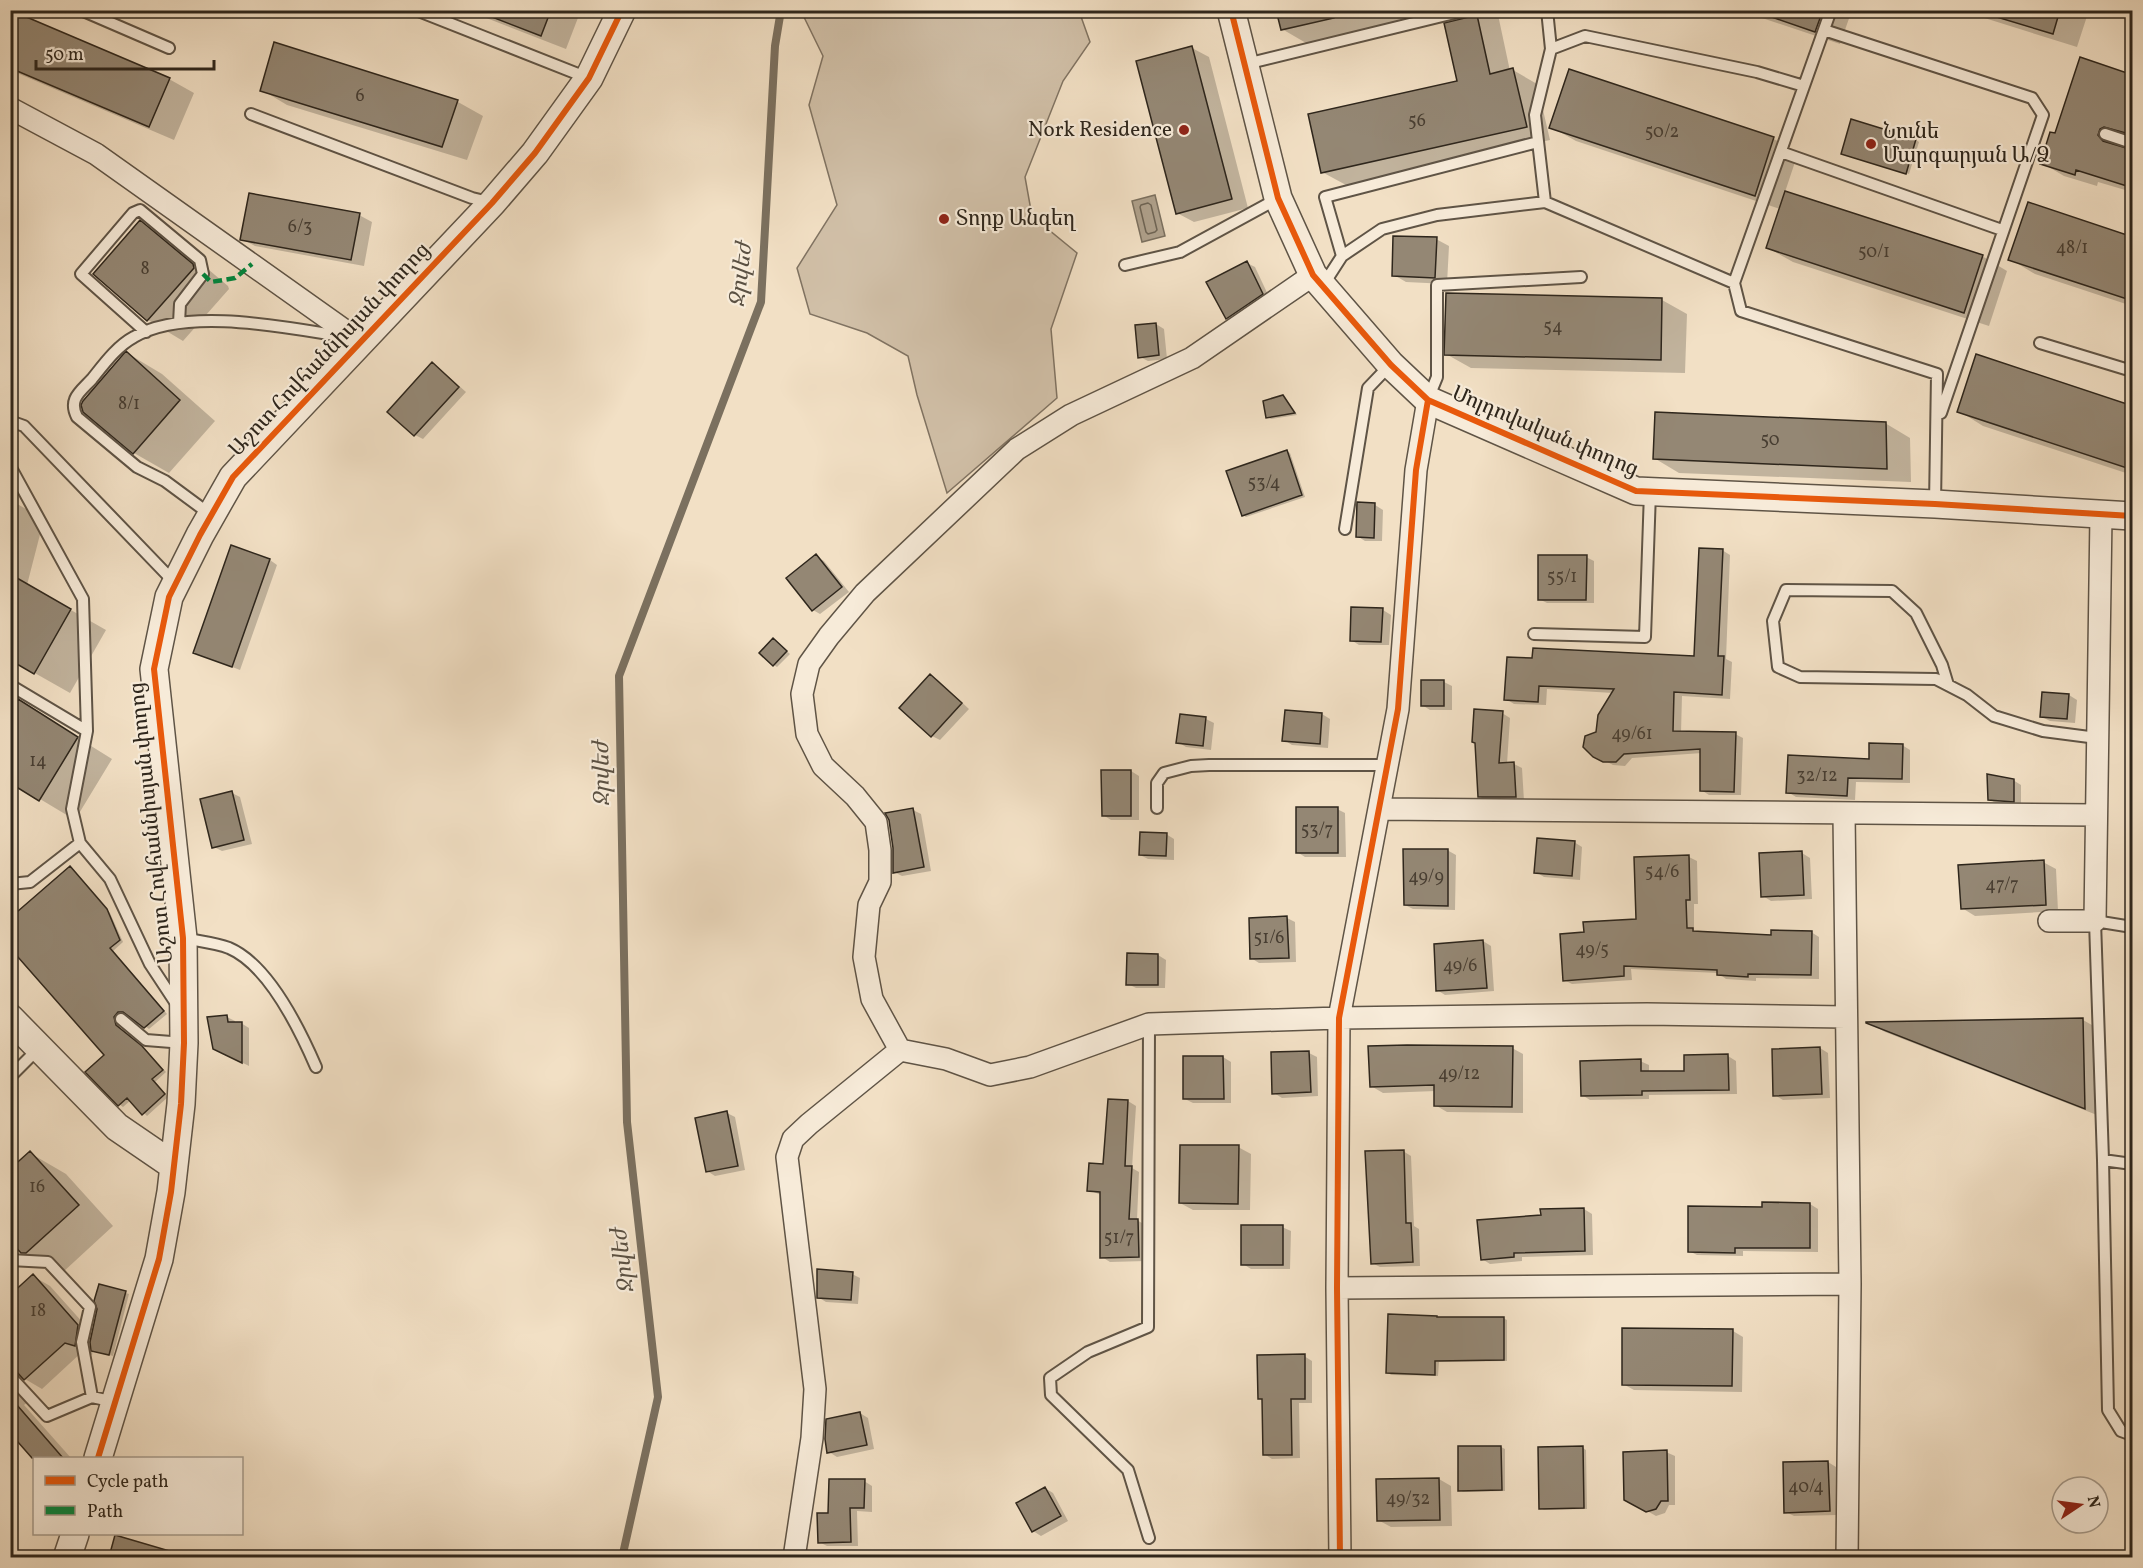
<svg xmlns="http://www.w3.org/2000/svg" width="2143" height="1568" viewBox="0 0 2143 1568" font-family="Vollkorn,'Noto Serif Armenian',serif">
  <rect width="100%" height="100%" fill="#f2e0c5"/>
  <filter id="stains"><feTurbulence type="fractalNoise" baseFrequency=".00333" numOctaves="4"/><feColorMatrix values="0 0 0 0 .2 0 0 0 0 .09 0 0 0 0 .02 0 0 0 .5 -.17"/></filter>
  <radialGradient id="worn" r=".72"><stop offset=".6" stop-color="#630" stop-opacity="0"/><stop offset="1" stop-color="#630" stop-opacity=".3"/></radialGradient>
  <path fill="#d1c0a8" stroke="#807362" stroke-width="1.5" d="M801,11H1079L1090,42L1063,81L1025,177L1032,216L1077,253L1051,329L1057,398L947,493L917,395L908,356L867,333L810,314L797,268L837,205L809,105L823,56Z"/>
  <path fill="#afa18c" stroke="#7b705f" stroke-width="1.5" d="M1155,195L1165,236L1142,242L1132,201Z"/>
  <path fill="#0003" d="M466,10H581L566,49Z
    M1278,10H1497L1510,71L1513,70L1537,84L1550,140L1346,185L1322,172L1459,82L1464,20L1448,11L1306,43L1282,29Z
    M1738,10H1852L1840,44Z
    M1959,10H2089L2077,47Z
    M10,11L169,79L194,93L174,140L10,70Z
    M275,44L458,102L483,116L467,160L287,105L262,90Z
    M1192,48L1209,57L1248,208L1194,222L1177,213Z
    M1569,71L1774,139L1798,153L1785,192L1982,256L2007,271L1989,326L1793,262L1768,248L1780,209L1576,141L1551,127Z
    M2132,76V141L2120,144V148L2132,152V192L2098,182L2097,186L2064,176L2042,163L2056,135Z
    M1916,140L1919,142L1909,174L1846,155Z
    M359,215L372,222L364,266L255,246L242,239Z
    M140,222L176,242L228,286L229,289L183,341L148,320L95,273Z
    M2132,238V306L2035,274L2010,259Z
    M1436,239L1449,246L1447,284L1406,282L1394,275Z
    M1247,263L1255,267L1270,299L1235,323L1227,318Z
    M1662,300L1687,314L1685,373L1471,368L1446,354Z
    M1156,324L1164,329L1167,359L1148,361L1140,357Z
    M127,353L162,374L215,421L169,473L134,453Z
    M432,364L440,369L466,392L423,439L415,435Z
    M1283,397L1297,415L1271,419L1268,417Z
    M2132,407V475L1983,426L1959,411Z
    M1885,423L1910,438L1911,482L1679,473L1654,458Z
    M1286,451L1290,453L1305,497L1246,517L1243,515Z
    M10,500L44,519L27,585L106,630L70,693L10,659Z
    M1358,504L1375,505L1383,510L1382,541H1365L1357,536Z
    M1722,550L1730,555L1726,659L1732,662L1730,699L1682,696L1681,733L1735,734L1743,738L1741,795H1709L1701,790L1702,753L1632,758L1625,766L1613,765L1594,755L1598,733L1613,693L1547,689L1546,705L1514,704L1506,699L1508,659L1696,658Z
    M816,556L824,561L849,592L820,614L813,610Z
    M1586,557L1594,561V603H1547L1539,599Z
    M270,560L277,565L240,670L194,652Z
    M1383,610L1391,615L1389,645H1359L1351,640Z
    M777,642L790,654L777,667L774,665Z
    M931,676L938,680L969,709L940,740L932,736L902,708Z
    M1444,682L1452,686V710H1430L1422,705Z
    M2069,695L2077,700L2075,723L2050,721L2042,717Z
    M19,701L112,759L75,820L10,781Z
    M1286,711L1322,714L1330,719L1328,748L1292,745L1284,740Z
    M1502,713L1510,718L1507,764H1514L1522,768L1524,801H1487L1479,796Z
    M1206,719L1214,723L1211,750L1186,747L1178,742Z
    M1902,745L1910,750V783L1856,782L1855,800L1796,797L1788,792L1870,761Z
    M1131,771L1139,776V820H1111L1103,815Z
    M2013,780L2021,785V805L1997,804L1989,799Z
    M232,793L240,797L252,844L222,851L214,847Z
    M1337,809L1345,813L1346,857H1305L1297,852Z
    M913,810L921,814L931,871L902,876L894,872Z
    M1166,834L1174,839V860L1148,859L1140,855Z
    M1574,842L1582,847L1580,880L1544,877L1536,872Z
    M1447,850L1456,855L1455,910L1413,909L1405,905Z
    M1802,853L1810,858L1812,899L1771,901L1763,896Z
    M1689,857L1697,861L1698,904H1694V931L1698,933L1772,937L1811,932L1819,937V979L1756,978V981L1726,979L1718,973L1631,969L1632,980L1572,984L1564,980L1585,933L1637,920Z
    M2043,862L2056,869L2058,911L1975,916L1962,908Z
    M70,868L110,913L123,942L113,951L167,1014L149,1029L127,1013L122,1014L117,1021L120,1029L146,1050L166,1072L155,1082L168,1097L147,1116L131,1100L123,1107L119,1104L106,1055Z
    M1287,918L1295,922L1296,962L1259,963L1251,958Z
    M1483,941L1491,946L1494,991L1445,995L1437,990Z
    M1158,955L1166,960L1165,988H1136L1128,984Z
    M227,1017L235,1021V1023H241L249,1028V1066L223,1053Z
    M2083,1020L2099,1029L2102,1117L1885,1032L1871,1024Z
    M1512,1048L1523,1054V1113L1447,1112L1435,1105L1436,1091L1383,1093L1371,1086Z
    M1820,1048L1828,1053L1830,1098L1783,1100L1775,1095Z
    M1309,1053L1317,1057L1318,1096L1282,1098L1274,1093Z
    M1728,1056L1736,1061L1737,1094L1649,1095V1099L1590,1100L1582,1095L1640,1061L1649,1065V1072H1686Z
    M1223,1057L1231,1062V1103H1193L1185,1099L1184,1058Z
    M1128,1101L1136,1106L1132,1168L1139,1172L1137,1220L1145,1225L1146,1261L1110,1262L1102,1257L1101,1195L1089,1190L1105,1166Z
    M727,1113L735,1117L745,1170L715,1176L707,1171Z
    M1238,1147L1251,1154L1250,1210H1193L1180,1203Z
    M1403,1151L1411,1156L1414,1226L1419,1229L1420,1266L1380,1267L1372,1263Z
    M30,1153L66,1174L113,1226L62,1273H58L22,1252Z
    M1810,1204L1818,1209V1252L1743,1251V1256L1697,1255L1689,1251L1764,1208Z
    M1584,1209L1592,1214L1593,1255L1522,1257V1261L1490,1264L1482,1259L1542,1216Z
    M1282,1227L1291,1231L1290,1269H1251L1243,1264Z
    M852,1274L860,1278L858,1304L826,1302L818,1297Z
    M33,1276L50,1286L93,1334L99,1309L100,1285L129,1294L113,1356L93,1350L92,1355L82,1352L42,1389L25,1379L21,1380L19,1388L29,1401L24,1405L71,1458L34,1459L10,1431V1297Z
    M1436,1317L1503,1318L1507,1320V1361L1439,1362L1438,1376L1391,1375L1388,1372Z
    M1733,1331L1743,1337L1742,1392L1634,1390L1623,1384Z
    M1304,1356L1312,1361V1403H1299L1300,1458L1272,1459L1264,1454L1263,1400L1259,1398Z
    M860,1413L868,1418L874,1449L837,1457L829,1452Z
    M1501,1447L1505,1449V1491L1463,1492L1460,1490Z
    M1583,1448L1586,1450L1587,1509L1544,1510L1540,1508Z
    M1666,1452L1675,1456V1505H1669L1665,1513L1656,1516L1626,1499Z
    M1828,1462L1836,1467L1837,1515L1794,1516L1786,1512Z
    M1439,1479L1451,1486L1452,1526L1391,1527L1378,1520Z
    M864,1481L872,1486V1512L857,1511L858,1546H827L819,1542L829,1514Z
    M1045,1488L1053,1493L1068,1521L1041,1536L1033,1531Z
    M116,1537L152,1551L150,1558H110Z
    M1309,1549L1317,1553L1318,1558H1274V1551Z"/>
  <g fill="none" stroke-linecap="round" stroke-linejoin="round">
    <path stroke="#6e6454" stroke-width="1.5" d="M1148,203L1151,205L1157,230L1155,232L1148,234L1146,232L1140,207L1141,205Z"/>
    <path stroke="#7b705f" stroke-width="8" d="M622,1558L658,1397L627,1122L619,676L761,302L775,46L781,10"/>
  </g>
  <path fill="#948774" stroke="#2e261c" stroke-width="1.5" d="M10,10L170,78L149,127L10,68Z
    M479,10H551L541,36L479,12Z
    M1276,10H1333L1334,18L1281,30Z
    M1763,10H1823L1815,32L1763,14Z
    M1991,10H2060L2053,34L1990,15Z
    M1477,15L1490,74L1513,68L1527,127L1321,173L1308,114L1457,81L1444,23Z
    M274,42L458,100L442,147L260,91Z
    M1192,46L1232,199L1176,214L1136,61Z
    M2080,57L2133,75V135L2104,127L2100,129L2098,135L2103,141L2133,150V188L2076,170L2075,175L2040,164L2050,132L2055,133Z
    M1569,69L1774,137L1755,196L1549,128Z
    M1851,119L1916,139L1906,174L1841,154Z
    M1785,191L1983,255L1964,313L1766,248Z
    M249,193L360,213L351,260L240,240Z
    M2028,202L2133,237V301L2008,260Z
    M140,220L193,264L194,268L147,321L93,274Z
    M1393,236L1437,237L1435,278L1392,276Z
    M1247,261L1263,294L1226,319L1206,282Z
    M1446,293L1662,298L1661,360L1444,355Z
    M1156,323L1159,355L1138,358L1135,325Z
    M126,351L180,400L133,454L83,412L81,405L83,401Z
    M1976,354L2133,406V470L1957,412Z
    M432,362L459,387L414,436L387,412Z
    M1283,395L1295,413L1266,418L1263,401Z
    M1655,412L1886,422L1887,469L1653,459Z
    M1287,450L1302,495L1242,516L1226,471Z
    M1357,502L1375,503L1374,538L1356,537Z
    M231,545L270,559L232,667L193,653Z
    M1699,548L1723,549L1718,656H1724L1722,695L1674,692L1673,731L1736,732L1734,792L1700,791V749L1624,754L1616,762H1603L1593,757L1583,747L1585,736L1596,732L1598,715L1614,689L1539,686L1538,702L1504,700L1507,657L1532,658L1533,648L1694,656Z
    M816,554L842,587L812,611L786,578Z
    M1538,555H1587L1586,600H1538Z
    M10,574L71,609L34,674L10,660Z
    M1351,607L1383,608L1381,642L1350,641Z
    M773,638L787,651L773,666L759,653Z
    M930,674L962,703L931,737L899,708Z
    M1421,680H1444V706H1421Z
    M2042,692L2069,694L2067,719L2040,717Z
    M18,699L78,737L39,801L10,783V711Z
    M1474,709L1503,711L1499,763L1514,762L1516,797H1478L1475,743L1472,742Z
    M1285,710L1322,713L1320,744L1282,741Z
    M1180,714L1206,717L1203,746L1176,743Z
    M1869,743L1903,744L1902,779L1848,778L1847,796L1786,793L1788,755L1869,759Z
    M1101,770H1131V816H1102Z
    M1987,774L2014,779V802L1988,800Z
    M232,791L244,840L212,848L200,799Z
    M1296,807H1338V853H1296Z
    M913,808L924,867L893,873V848L889,820L885,813Z
    M1140,832L1167,833L1166,856L1139,855Z
    M1537,838L1575,841L1572,876L1534,873Z
    M1403,849H1448V906L1404,905Z
    M1802,851L1804,895L1761,897L1759,853Z
    M1689,855L1690,900H1686L1687,928H1693V931L1771,935V930L1812,931L1811,975L1748,974V977L1717,975V970L1624,966V976L1563,981L1560,934L1584,932L1583,922L1636,919L1634,857Z
    M2044,860L2046,905L1961,909L1958,865Z
    M70,866L107,909L120,940L110,948L164,1011L144,1028L123,1012H118L114,1017L116,1025L142,1046L163,1070L152,1079L165,1094L142,1115L127,1098L118,1106L85,1072L104,1055L10,948V918Z
    M1287,916L1289,958L1250,959L1249,918Z
    M1483,940L1487,988L1436,991L1434,944Z
    M1127,953L1158,954V985H1126Z
    M227,1015L228,1022H242V1063L213,1049L207,1017Z
    M2083,1018L2085,1109L1866,1023V1022Z
    M1407,1045L1513,1046L1512,1107L1434,1106V1085L1370,1087L1368,1046Z
    M1820,1047L1822,1094L1773,1096L1772,1049Z
    M1309,1051L1311,1092L1272,1094L1271,1052Z
    M1728,1054L1729,1090L1642,1091V1095L1581,1096L1580,1061L1641,1059V1071H1684V1055Z
    M1183,1056H1223L1224,1099H1183Z
    M1108,1099L1128,1100L1125,1166H1132L1129,1219H1138L1139,1257L1100,1258V1192L1087,1191L1089,1163L1103,1164Z
    M727,1111L738,1166L706,1172L695,1118Z
    M1180,1145H1239L1238,1204L1179,1203Z
    M1404,1150L1406,1223H1411L1413,1262L1371,1264L1365,1151Z
    M30,1151L79,1205L26,1253H21L10,1241V1169Z
    M1762,1202L1810,1203V1248H1735V1253L1688,1252V1206L1762,1207Z
    M1584,1208L1585,1251L1514,1253V1257L1481,1260L1477,1220L1541,1215L1540,1209Z
    M1241,1225H1283V1265H1241Z
    M817,1269L853,1272L851,1300L817,1298Z
    M33,1274L78,1325L75,1346L65,1343L24,1380L16,1371L10,1369V1295Z
    M99,1284L126,1291L109,1355L91,1351L90,1342L97,1309L94,1301Z
    M1388,1314L1437,1316V1317H1504V1360L1435,1361V1375L1386,1373Z
    M1622,1328L1733,1329L1732,1386L1622,1385Z
    M1305,1354V1399H1291L1292,1455H1263L1262,1399H1258L1257,1355Z
    M10,1397L63,1458H32L10,1433Z
    M860,1412L867,1445L827,1453L825,1439L826,1419Z
    M1458,1446H1501L1502,1490L1458,1491Z
    M1583,1446L1584,1508L1539,1509L1538,1447Z
    M1667,1450L1668,1501H1661L1656,1509L1646,1512L1624,1500L1623,1452Z
    M1828,1461L1830,1511L1784,1513L1783,1462Z
    M1439,1478L1440,1520L1377,1521L1376,1479Z
    M829,1479H865L864,1508H850L851,1542L818,1543L817,1513H828Z
    M1045,1487L1061,1516L1032,1532L1016,1503Z
    M115,1535L173,1552L172,1557H109Z"/>
  <g fill="none" stroke-linecap="round" stroke-linejoin="round">
    <defs>
      <path id="service" d="M81,10L169,48
        M416,10L588,78
        M1547,10L1551,49
        M1831,10L1734,283L1741,311L1937,374L1935,504
        M1824,30L2032,98L2043,115L1941,413
        M1246,64L1467,10
        M251,114L472,198L489,202
        M2105,134L2132,143
        M1781,152L2002,230
        M1545,202L1734,283
        M1342,256L1325,197L1538,142
        M1125,265L1180,252L1277,199
        M1322,287L1342,256L1382,229L1437,215L1545,202L1535,115L1551,49L1585,36L1757,72L1804,86
        M146,332L81,274L133,213L140,210L200,260L203,274L180,304L179,323
        M2040,343L2132,371
        M1428,399L1437,377V285L1581,277
        M10,421L24,426L176,584
        M10,466L83,599L87,731L72,809L80,843L110,879L150,964L177,1005
        M211,515L165,481L137,467L77,417C68,399 80,392 92,379C104,364 117,346 134,337C187,306 288,328 347,337
        M1345,529L1368,388L1390,365
        M1534,634L1645,637L1650,492
        M10,685L87,731
        M1948,685L1942,665L1916,613L1892,591L1786,590L1773,621L1778,667L1800,677L1936,679L1967,695L1994,716L2043,731L2097,738
        M1157,808V783L1164,773L1191,766L1209,765H1387
        M10,884L30,882L80,843
        M2132,927L2095,921L2103,1160L2108,1410L2121,1431L2132,1435
        M183,938C198,941 216,943 229,948C269,965 300,1030 316,1067
        M121,1019L146,1040L184,1043
        M1149,1024L1148,1327L1088,1352L1050,1378L1051,1395L1128,1470L1149,1538
        M10,1077L39,1048
        M2103,1160L2132,1164
        M10,1260L48,1262L90,1307L82,1342L92,1397L115,1402
        M10,1376L47,1416L92,1397
        M1477,1558H1524"/>
      <path id="minor" d="M10,108L96,154L361,342
        M1379,809L2095,815
        M1844,814L1850,1284L1847,1558
        M2049,921H2095L2101,515
        M900,1050L872,999L864,957L869,905L880,882V850L876,822L855,796L823,766L807,734L802,694L809,664L829,636L865,593L1017,449L1071,415L1192,358L1313,275
        M900,1050L946,1059L990,1075L1030,1067L1149,1024L1339,1018L1647,1014L1846,1017
        M1337,1288L1850,1284
        M794,1558L812,1438L815,1389L787,1157L793,1139L809,1124L900,1050
        M1340,1558L1337,1288L1339,1018L1398,709L1416,470L1428,400"/>
      <path id="tertiary" d="M1231,10L1278,198L1313,275L1391,365L1428,400L1636,491L1935,504L2132,516
        M10,1018L117,1127L174,1166
        M98,1458L159,1259L171,1192L181,1104L184,1043L183,938L154,669L169,597L200,535L233,477L492,203L535,153L589,78L622,10
        M67,1558L75,1534"/>
    </defs>
    <use href="#service" stroke="#5f5446" stroke-width="14"/>
    <use href="#minor" stroke="#5f5446" stroke-width="24"/>
    <use href="#tertiary" stroke="#5f5446" stroke-width="30"/>
    <use href="#service" stroke="#f7ebd9" stroke-width="10"/>
    <use href="#minor" stroke="#f7ebd9" stroke-width="21"/>
    <use href="#tertiary" stroke="#f7ebd9" stroke-width="27"/>
    <path stroke="#00873e" stroke-width="4.5" stroke-dasharray="9 4.5" stroke-linecap="butt" d="M203,274L211,282L235,278L252,264"/>
    <defs>
      <path id="cycleway" d="M1231,10L1278,198L1313,275L1391,365L1428,400L1636,491L1935,504L2132,516
        M98,1458L159,1259L171,1192L181,1104L184,1043L183,938L154,669L169,597L200,535L233,477L492,203L535,153L589,78L622,10
        M1340,1558L1337,1288L1339,1018L1398,709L1416,470L1428,400"/>
    </defs>
    <use href="#cycleway" stroke="#f7ebd9" stroke-width="10"/>
    <use href="#cycleway" stroke="#e8590c" stroke-width="6"/>
  </g>
  <g fill="#8f2418" stroke="#f7ebd9" stroke-width="2">
    <circle cx="1184" cy="130" r="6"/>
    <circle cx="1871" cy="144" r="6"/>
    <circle cx="944" cy="219" r="6"/>
  </g>
  <g text-anchor="middle" dominant-baseline="central" stroke-width="4.5" stroke-linejoin="round" paint-order="stroke">
    <g font-size="18" fill="#483e32">
      <text x="360" y="96">6</text>
      <text x="1417" y="121">56</text>
      <text x="1662" y="132">50/2</text>
      <text x="300" y="227">6/3</text>
      <text x="2072" y="248">48/1</text>
      <text x="1874" y="252">50/1</text>
      <text x="145" y="269">8</text>
      <text x="1553" y="327">54</text>
      <text x="129" y="404">8/1</text>
      <text x="1770" y="440">50</text>
      <text x="1264" y="483">53/4</text>
      <text x="1562" y="577">55/1</text>
      <text x="1632" y="734">49/61</text>
      <text x="38" y="761">14</text>
      <text x="1817" y="776">32/12</text>
      <text x="1317" y="830">53/7</text>
      <text x="1662" y="872">54/6</text>
      <text x="1426" y="877">49/9</text>
      <text x="2002" y="885">47/7</text>
      <text x="1269" y="938">51/6</text>
      <text x="1592" y="950">49/5</text>
      <text x="1460" y="966">49/6</text>
      <text x="1459" y="1074">49/12</text>
      <text x="37" y="1187">16</text>
      <text x="1119" y="1238">51/7</text>
      <text x="38" y="1311">18</text>
      <text x="1806" y="1487">40/4</text>
      <text x="1408" y="1499">49/32</text>
    </g>
    <g font-size="21" fill="#2e261c" stroke="#f7ebd9" text-anchor="start">
      <text x="1172" y="130" text-anchor="end">Nork Residence</text>
      <text x="1883" y="132">Նունե<tspan x="1883" dy="24">Մարգարյան Ա/Ձ</tspan></text>
      <text x="956" y="219">Տորք Անգեղ</text>
    </g>
    <g font-size="21" fill="#2e261c" stroke="#f7ebd9">
      <text transform="translate(330 350) rotate(-47)">Աշոտ Հովհաննիսյան փողոց</text>
      <text transform="translate(1545 432) rotate(23)">Մոլդովական փողոց</text>
      <text transform="translate(152 823) rotate(-96)">Աշոտ Հովհաննիսյան փողոց</text>
    </g>
    <g font-size="22" font-style="italic" fill="#5b5143" stroke="#f7ebd9">
      <text transform="translate(742 275) rotate(-83)">Ջրվեժ</text>
      <text transform="translate(603 774) rotate(-91)">Ջրվեժ</text>
      <text transform="translate(624 1261) rotate(-97)">Ջրվեժ</text>
    </g>
  </g>
  <rect width="2143" height="1568" fill="none" stroke="#f2e0c5" stroke-width="36"/>
  <rect x="12" y="12" width="2119" height="1544" fill="none" stroke="#2e261c" stroke-width="3"/>
  <rect x="18" y="18" width="2107" height="1532" fill="none" stroke="#2e261c" stroke-width="1.5"/>
  <rect x="33" y="1457" width="210" height="78" fill="#f7ebd9" stroke="#a79c8d" stroke-width="1.5"/>
  <rect x="45" y="1476" width="30" height="9" fill="#e8590c" stroke="#a79c8d" stroke-width="1.5"/>
  <text x="87" y="1487" font-size="18" fill="#2e261c">Cycle path</text>
  <rect x="45" y="1506" width="30" height="9" fill="#00873e" stroke="#a79c8d" stroke-width="1.5"/>
  <text x="87" y="1517" font-size="18" fill="#2e261c">Path</text>
  <g transform="translate(2080 1505) rotate(77)"><circle r="28" fill="#f7ebd9" stroke="#a79c8d" stroke-width="1.5"/>
  <path d="M0-4.5L10 22L0 15L-10 22Z" fill="#8f2418"/>
  <text y="-9" font-size="16" font-weight="bold" text-anchor="middle" fill="#2e261c">N</text>
  </g>
  <path d="M36 60v9h178v-9" fill="none" stroke="#2e261c" stroke-width="3"/>
  <text x="45" y="60" font-size="18" fill="#2e261c" stroke="#f7ebd9" stroke-width="4.5" paint-order="stroke">50 m</text>
  <rect width="100%" height="100%" filter="url(#stains)"/>
  <rect width="100%" height="100%" fill="url(#worn)"/>
</svg>
